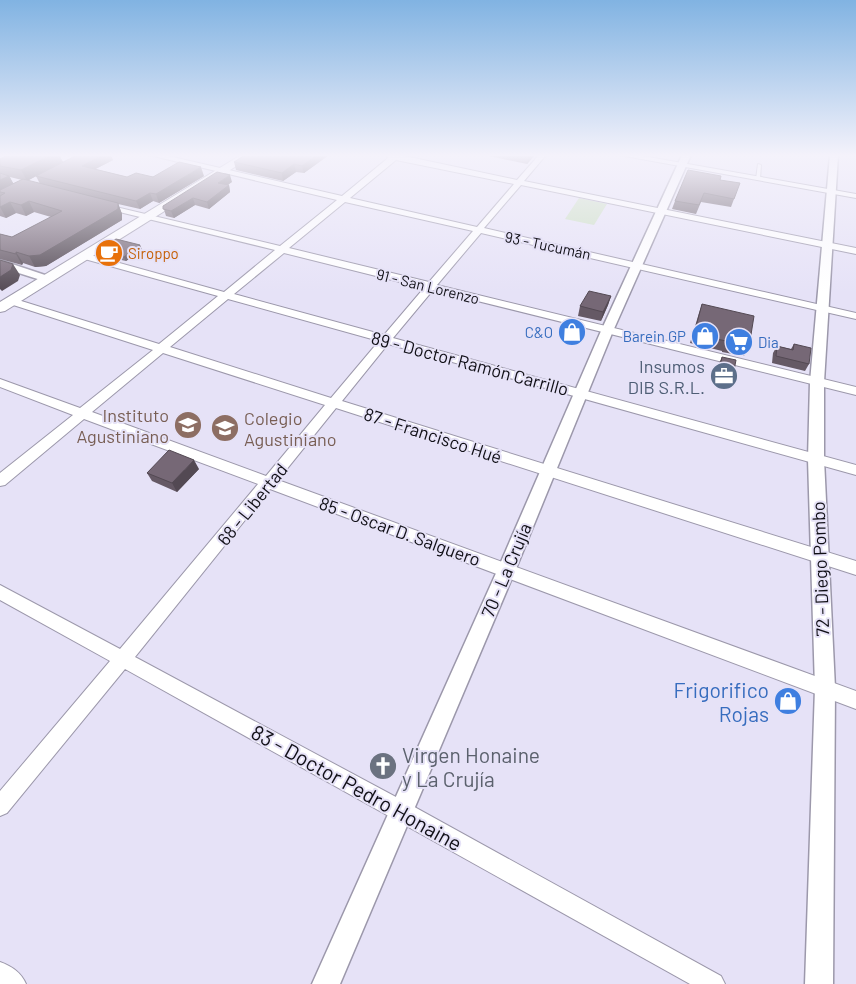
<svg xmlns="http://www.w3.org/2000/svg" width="856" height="984" viewBox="0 0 856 984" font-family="Barlow,sans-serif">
  <rect width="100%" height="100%" fill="#e6e2f7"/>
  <path fill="#cadec1" d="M579,198L607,204L594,225L565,219Z"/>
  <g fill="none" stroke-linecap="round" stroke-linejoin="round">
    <defs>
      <path id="service" d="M758,164L761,165L760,179L758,180L756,179Z"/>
      <path id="minor" d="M149,155H164L342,196L388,158L385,155H400L517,180L539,155H546L524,181L856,248V254L521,185L484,228L856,313V319L481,233L437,285L856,387V395L433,290L393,338L856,465V475L388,344L342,401L856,561V575L336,408L278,480L856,691V709L270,489L135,657L409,804L721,976L725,984H690L125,669L7,813L0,816V791L110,661L0,600V585L120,649L258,484L84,419L5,485L0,486V473L73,415L0,387V379L80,408L153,350L7,303L6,301L11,298L15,299L159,344L218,296L81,258V254H87L224,292L275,250L99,207V203L280,246L337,200ZM396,160L514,184L477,227L350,198ZM345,202L473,231L429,282L289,248ZM284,253L424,288L384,335L234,294ZM228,299L379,341L331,398L170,347ZM163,353L325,405L266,476L92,412Z
        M619,155H637L856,194V198Z
        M0,962C11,966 21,972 26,984H0Z"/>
      <path id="tertiary" d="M682,155H691L613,331L515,571L340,984H312L497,571L601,331Z
        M830,155H838L824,382V459L835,688L833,984H805L815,688L808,459L810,382Z
        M0,260L51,277L53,279L47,282L0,267Z"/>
      <path id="secondary" d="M241,155H254L5,311L0,312V302Z"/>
    </defs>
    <use href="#service" stroke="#9c98ab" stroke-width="2"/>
    <use href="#minor" stroke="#9c98ab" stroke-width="2"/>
    <use href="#tertiary" stroke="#9c98ab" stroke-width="3"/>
    <use href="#secondary" stroke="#9c98ab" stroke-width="2"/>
    <use href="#service" fill="#fff" fill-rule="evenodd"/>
    <use href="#minor" fill="#fff" fill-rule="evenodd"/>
    <use href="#tertiary" fill="#fff" fill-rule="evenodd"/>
    <use href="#secondary" fill="#fff" fill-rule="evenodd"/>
  </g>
  <path fill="#655965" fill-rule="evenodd" d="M59,155L63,162L113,160L95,169L127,177L204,176L159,203L153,201L140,209L118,204L122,214V220L46,266L35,267L23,263L22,265L0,259V234L12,237L51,217L34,212L26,216L16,213L6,218L0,216V159ZM36,176L40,184L27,181ZM10,177L22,180L13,184Z
    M245,155H329L304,173L296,172L283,181L236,170L234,162Z
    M484,155H535L527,164Z
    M720,180L734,199L731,207L701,202L696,214L672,209L675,201Z
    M232,182L227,185H229L230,192L209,209L195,205L174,218L166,216L163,206Z
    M140,245L142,250L126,261L103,256L100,252Z
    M611,296L608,305L601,321L578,316L580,306Z
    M702,304L749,347L744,356L722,352V351L690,343L699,313Z
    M794,344L809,364L805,371L772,363L773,353L777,346L791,349Z
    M722,357L732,381L729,387L715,384L719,363Z
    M199,469L177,492L152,481L147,473Z"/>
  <path fill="#534953" d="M51,155H59L63,162L27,181L21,170Z
    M103,155H111L113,160L86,174L82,166Z
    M317,155H329L304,173L302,166Z
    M529,155H535L527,164L528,156Z
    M294,164L296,172L283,181L282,173Z
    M201,167L204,176L159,203L156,194Z
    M230,175L232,182L220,190L218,183Z
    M9,176L15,186L0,192V180Z
    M229,185L230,192L209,209L207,202Z
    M150,193L153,201L140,209L136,201Z
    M193,198L195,205L174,218L171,211Z
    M29,201L34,212L26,216L21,205Z
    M10,202L16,213L6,218L0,207Z
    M118,203L122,214V220L46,266L35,267L29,256Z
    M140,245L142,250L126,261L124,257Z
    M16,252L23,263L22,265L16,254Z
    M13,264L20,275L18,281L2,291L0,289V277Z
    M611,296L608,305L601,321L603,312Z
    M194,460L199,469L177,492L172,483Z"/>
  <path fill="#766876" stroke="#534953" d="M8,155H51L21,170L0,166V159Z
    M77,155H103L82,166L127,177L136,173L153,177L179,162L201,167L156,194L150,193L136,201L36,176Z
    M245,155H317L302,166L294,164L282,173L234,162Z
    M688,170L721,176L720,180L740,183L734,199L704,193L699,205L675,201Z
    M217,172L230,175L218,183L229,185L207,202L193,198L171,211L163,209V206Z
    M0,173L9,176L0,180Z
    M23,179L118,203V209L40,255L29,256L16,252V254L0,250V234L12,237L62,211L29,201L21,205L10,202L0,207V196L5,193L0,192V190Z
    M116,239L140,245L124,257L100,252V248Z
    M0,260L13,264L11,270L0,277Z
    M589,291L611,296L603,312L580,306Z
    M702,304L754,316L749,347L726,343V341L694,334Z
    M794,344L811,348L809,364L776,356L777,346L793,350Z
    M722,357L736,360L732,381L718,377Z
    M169,450L194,460L172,483L147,473Z"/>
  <linearGradient id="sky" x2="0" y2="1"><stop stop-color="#81b3e2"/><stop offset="0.53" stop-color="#f4f2fb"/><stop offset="1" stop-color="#f4f2fb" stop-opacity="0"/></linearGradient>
  <rect width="856" height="293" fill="url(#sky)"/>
  <defs>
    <symbol id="cafe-disc" viewBox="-11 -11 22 22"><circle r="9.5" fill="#e8710a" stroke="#e6e2f7"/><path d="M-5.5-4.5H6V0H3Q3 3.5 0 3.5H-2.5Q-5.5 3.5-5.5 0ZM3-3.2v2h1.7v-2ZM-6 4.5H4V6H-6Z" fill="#fff"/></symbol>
    <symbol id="shop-disc" viewBox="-11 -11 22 22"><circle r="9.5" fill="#3f7fe0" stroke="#e6e2f7"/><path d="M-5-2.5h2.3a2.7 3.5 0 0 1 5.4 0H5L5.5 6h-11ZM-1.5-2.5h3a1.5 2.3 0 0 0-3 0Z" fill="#fff"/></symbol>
    <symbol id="supermarket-disc" viewBox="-11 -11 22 22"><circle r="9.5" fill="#3f7fe0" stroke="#e6e2f7"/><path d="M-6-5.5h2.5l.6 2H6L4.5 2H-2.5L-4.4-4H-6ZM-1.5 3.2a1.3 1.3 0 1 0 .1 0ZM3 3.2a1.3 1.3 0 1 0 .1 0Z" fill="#fff"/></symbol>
    <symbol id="office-disc" viewBox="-11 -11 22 22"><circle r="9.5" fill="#5c6f8a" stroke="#e6e2f7"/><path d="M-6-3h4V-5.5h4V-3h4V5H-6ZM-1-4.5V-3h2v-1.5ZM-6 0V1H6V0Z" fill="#fff"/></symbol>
    <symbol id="school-disc" viewBox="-11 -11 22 22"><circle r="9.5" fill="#8d6e63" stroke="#e6e2f7"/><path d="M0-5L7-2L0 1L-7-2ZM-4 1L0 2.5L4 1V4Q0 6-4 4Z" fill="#fff"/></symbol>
    <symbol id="university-disc" viewBox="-11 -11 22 22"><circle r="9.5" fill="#8d6e63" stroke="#e6e2f7"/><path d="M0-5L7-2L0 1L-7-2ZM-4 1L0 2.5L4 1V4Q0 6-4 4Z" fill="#fff"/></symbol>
    <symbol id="church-disc" viewBox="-11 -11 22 22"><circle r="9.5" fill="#6b7280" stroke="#e6e2f7"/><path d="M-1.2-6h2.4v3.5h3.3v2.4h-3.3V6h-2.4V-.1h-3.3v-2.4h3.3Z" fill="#fff"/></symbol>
  </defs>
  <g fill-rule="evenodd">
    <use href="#cafe-disc" x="93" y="237" width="32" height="32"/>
    <use href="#shop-disc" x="556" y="316" width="32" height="32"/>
    <use href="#shop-disc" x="689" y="320" width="32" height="32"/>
    <use href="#supermarket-disc" x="723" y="326" width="32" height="32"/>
    <use href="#office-disc" x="708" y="360" width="32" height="32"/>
    <use href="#school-disc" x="172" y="409" width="32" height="32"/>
    <use href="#university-disc" x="209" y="412" width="32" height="32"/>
    <use href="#shop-disc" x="772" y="685" width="32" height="32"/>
    <use href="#church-disc" x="367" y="750" width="32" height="32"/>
  </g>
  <g text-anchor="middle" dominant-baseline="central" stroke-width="4" stroke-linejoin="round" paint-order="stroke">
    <g font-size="15" fill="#100f16" stroke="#e6e2f7">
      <text transform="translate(548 245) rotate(12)">93 - Tucumán</text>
      <text transform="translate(428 286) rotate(14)">91 - San Lorenzo</text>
    </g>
    <g font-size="15" fill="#c56008" stroke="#e6e2f7" text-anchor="start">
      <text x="128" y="253">Siroppo</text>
    </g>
    <g font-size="15" fill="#366cbe" stroke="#e6e2f7" text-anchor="end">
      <text x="553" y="332">C&amp;O</text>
      <text x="686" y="336">Barein GP</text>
      <text x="758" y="342" text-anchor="start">Dia</text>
    </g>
    <g font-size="18" fill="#100f16" stroke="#e6e2f7">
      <text transform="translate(470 363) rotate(15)">89 - Doctor Ramón Carrillo</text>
      <text transform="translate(433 435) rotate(18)">87 - Francisco Hué</text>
      <text transform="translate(252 504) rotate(-51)">68 - Libertad</text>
      <text transform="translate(400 531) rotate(20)">85 - Oscar D. Salguero</text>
      <text transform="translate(820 569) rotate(-92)">72 - Diego Pombo</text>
      <text transform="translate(506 570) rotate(-67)">70 - La Crujía</text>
    </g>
    <g font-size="18" fill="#4e5e75" stroke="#e6e2f7" text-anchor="end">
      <text x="705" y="366">Insumos<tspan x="705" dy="21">DIB S.R.L.</tspan></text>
    </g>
    <g font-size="18" fill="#785e54" stroke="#e6e2f7" text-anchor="end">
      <text x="169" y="415">Instituto<tspan x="169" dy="21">Agustiniano</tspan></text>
      <text x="244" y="418" text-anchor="start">Colegio<tspan x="244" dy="21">Agustiniano</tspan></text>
    </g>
    <g font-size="21" fill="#366cbe" stroke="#e6e2f7" text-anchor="end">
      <text x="769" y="689">Frigorifico<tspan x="769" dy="24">Rojas</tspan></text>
    </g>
    <g font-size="21" fill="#5b616d" stroke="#e6e2f7" text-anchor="start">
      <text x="402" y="754">Virgen Honaine<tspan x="402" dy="24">y La Crujía</tspan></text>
    </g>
    <g font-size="21" fill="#100f16" stroke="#e6e2f7">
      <text transform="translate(357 787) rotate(29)">83 - Doctor Pedro Honaine</text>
    </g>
  </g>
</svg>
